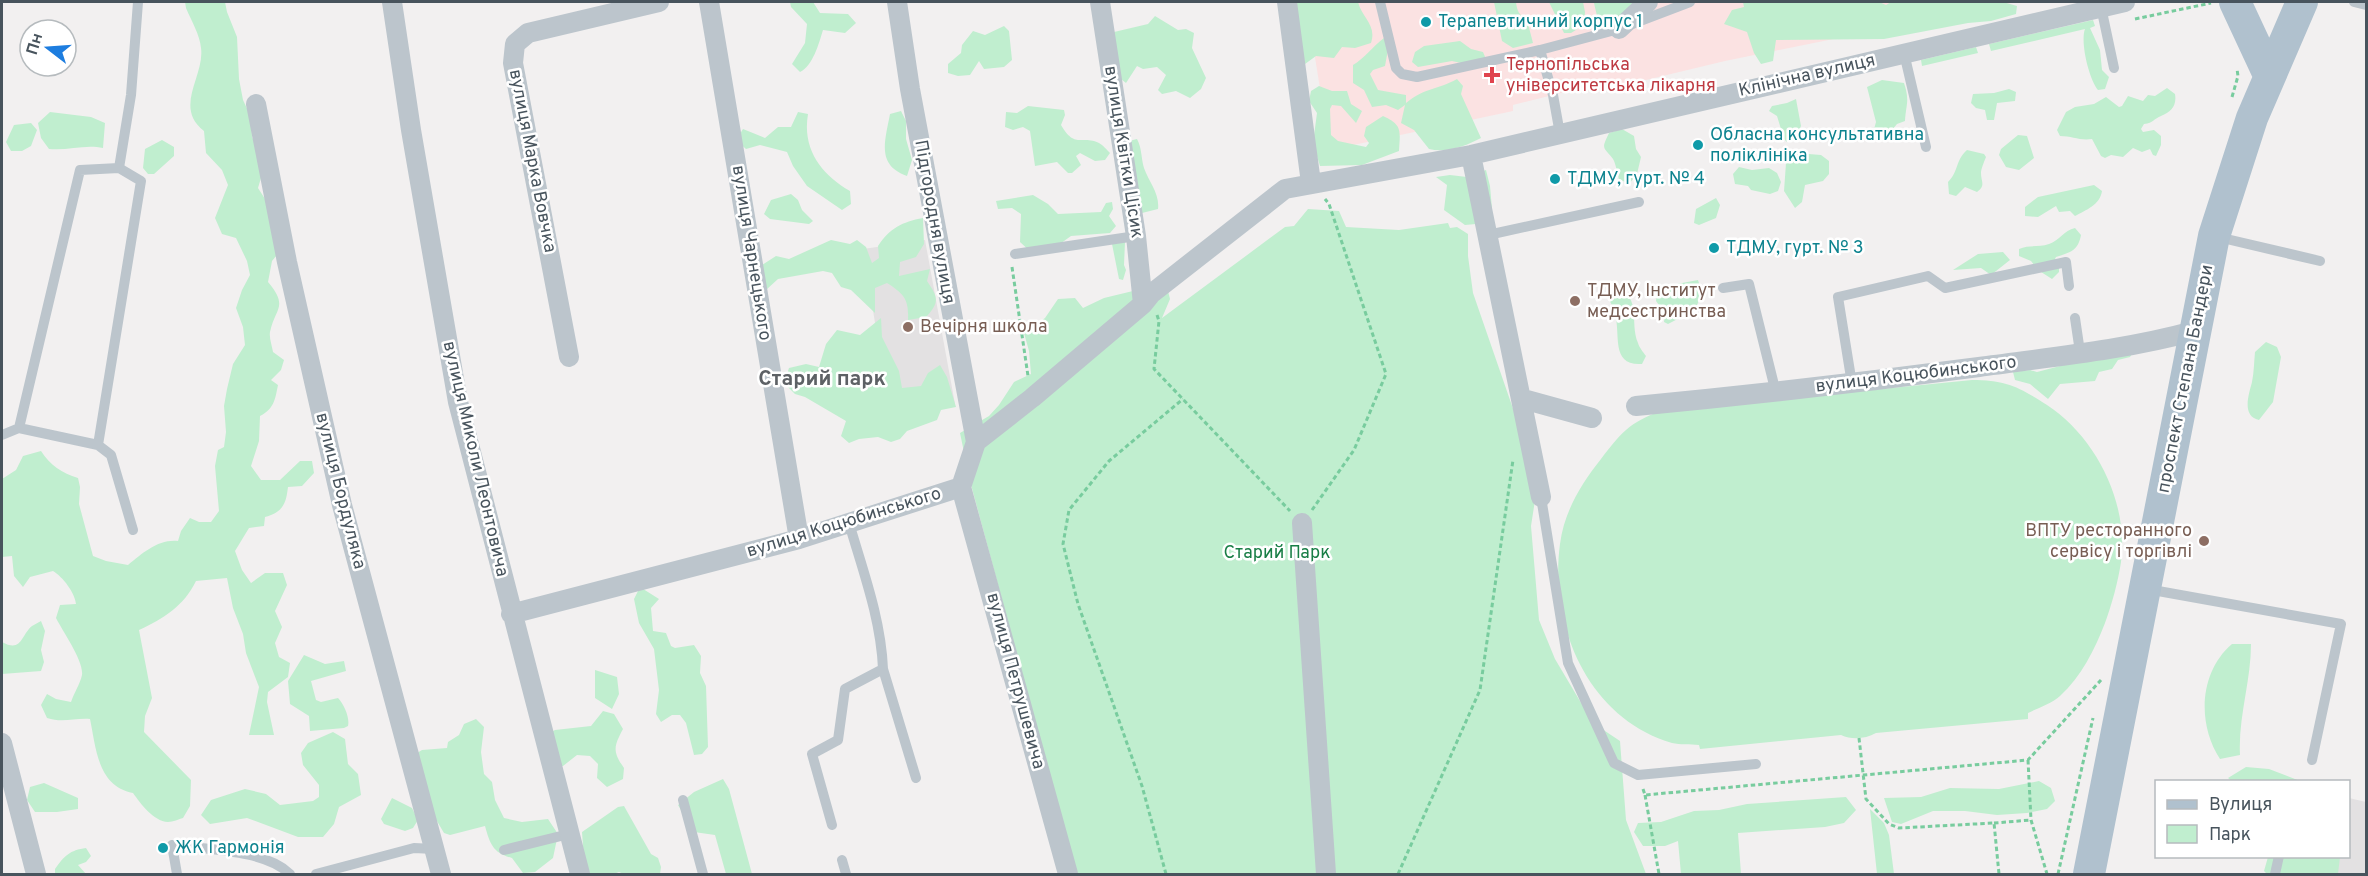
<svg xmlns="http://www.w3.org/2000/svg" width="2368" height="876" viewBox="0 0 2368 876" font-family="Overpass,sans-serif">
  <rect width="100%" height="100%" fill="#f2f0f0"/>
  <path fill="#e3e1e2" d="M925,240L955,404L890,415L863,249Z
    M2349,798L2366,802V874H2328L2332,857L2348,856Z"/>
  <path fill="#fbe2e2" d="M1306,2H2016L1725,61L1592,93L1589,86L1513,105V111L1330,150Z"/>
  <path fill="#c0eecf" d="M185,2H225L227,12L237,37L239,79L243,100L251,117L252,137L260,154L263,171L258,188L267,202L281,250L272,261L268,282C289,307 275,308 270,332C269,338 272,346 273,352L284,360L281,370L271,380L278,385C275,400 274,409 260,416L259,441L251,466L261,480H280L300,461H312L314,473L302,486L288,487C286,504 283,512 265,517L264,526L249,528L235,551L242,570L251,583L265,573H283L287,585L275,611L282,627L275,643L279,657L290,663L288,677L268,692L267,702L274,735H249L259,687L246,653L243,634L233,608L227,578L196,581C184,606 163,619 139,630L152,698L145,716L144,732L191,780L190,806L183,818C179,819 173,822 168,822C153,821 141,804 133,793C97,786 96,747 90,719C74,718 62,723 47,718L41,705L47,694L56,699L71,702C74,693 80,684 82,675C84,661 63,632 56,618L60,605L76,604C75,593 63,577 53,571L30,577L23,587L14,576L12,556L2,557V479L16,470L23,456L41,451C50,465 62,473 78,478L80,487L79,504L93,556L106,561L128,565C143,553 158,539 178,541L181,531L190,518L199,522H211L219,511L215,466L218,450L224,447L226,432L224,406L227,389L233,364L245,345L243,327L236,308L242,290L250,275L247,261L236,238L222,234L215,218L228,185L222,170L206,153L204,131C173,107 205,76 201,48C200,35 191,20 186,8Z
    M790,2H813L820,13L848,14L856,23L845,33L823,30C819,43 813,66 800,72L792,64L805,43L807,24L791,7Z
    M1293,2H1358C1362,18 1377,25 1371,43L1355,48L1342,47L1334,58L1316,56L1305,64Z
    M1494,2H1516C1517,11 1519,15 1527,20L1533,43L1513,48L1502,41Z
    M1549,2H1583L1585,12L1584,25L1571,33H1564Z
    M1599,2H1637L1619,25L1600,29L1594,3Z
    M1743,2H1879L1886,5L1891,2H2003L2017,6L2016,14L1991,21L1968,23L1884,39L1776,40L1773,61L1761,64L1754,53L1747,32L1724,24L1732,10L1744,7Z
    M1155,16L1178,30L1186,29L1194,33L1192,48L1206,78L1201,89L1190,98L1176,91L1162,94L1158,90L1166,75L1157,67L1143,69L1137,66L1126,83L1121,79L1114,32L1148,24Z
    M2093,20L2095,26L2090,28L2100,50L2102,70L2109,77L2105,89L2098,90C2089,79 2080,42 2085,29L1991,51L1989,44Z
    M1004,26L1009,31L1012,60L1004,67L984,69L979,61L970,75L958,76L948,73V64L961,53L962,45L973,31L985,35Z
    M1384,38L1389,44L1385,66L1373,70L1370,74L1378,90L1406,95V103C1426,87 1437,90 1457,79L1463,86L1461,94L1481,138C1466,146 1447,153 1429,149L1414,130L1401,123L1405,105L1398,110L1386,105L1372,107L1364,90L1353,83V65C1365,58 1372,47 1384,38Z
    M1460,41L1471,49L1483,52L1486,59L1461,63L1452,61L1418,67L1412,62L1415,52L1424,46Z
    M1976,47L1978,53L1922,66L1921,60Z
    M1882,80L1904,83C1910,101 1906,104 1905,121L1897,124L1883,141L1871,140L1876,122L1867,87Z
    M1319,86L1332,91H1347L1351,104L1362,111L1356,123L1341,106L1332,105L1330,109L1331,135L1338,141L1366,147L1369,143L1364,136L1366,127L1383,116C1403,125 1400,131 1399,151L1362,165L1320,166L1313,143L1317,113L1309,101L1311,91Z
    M2167,88L2175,94C2177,106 2171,112 2161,116C2153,119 2154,123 2144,124L2141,129L2143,132L2154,130L2161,136V145L2156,156L2153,155L2150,149L2142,152L2133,148L2123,157L2111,155L2105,158L2101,156L2092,139C2080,141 2072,136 2060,136L2057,130L2066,112L2075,107L2094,104L2106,97L2119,107L2122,106L2128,96L2143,101L2148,95L2155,96Z
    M2009,89L2016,92L2015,101L1997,103L1994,120H1987L1985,110L1976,108L1971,103L1973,94L1994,93Z
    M1796,99L1801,126L1795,139L1787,142L1784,139L1777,116L1769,111L1772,106L1787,103Z
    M1028,106L1064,110L1065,115L1061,125C1075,149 1081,135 1099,143C1103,145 1107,150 1110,153L1105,160L1095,161L1080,153L1076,156L1081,165L1072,173H1068L1057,162L1035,166L1030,131L1023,127L1013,130L1005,127L1006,112L1017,113Z
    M901,111L906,121V139L912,160L907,176C876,165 885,141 890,114Z
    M50,112L91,117L105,123L103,148C85,144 68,151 49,149L41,138L38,123Z
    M798,112L808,114C802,149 821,174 850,191L851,204L842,210L807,186L793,166L787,152L760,145L746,149L736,140L743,129L765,138L778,127H791Z
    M31,123L37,130L31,146L22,151H11L6,142L14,125Z
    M1622,129L1634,136L1636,149L1641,157L1637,174L1629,184L1619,179C1617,173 1616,164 1613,159C1603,146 1601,150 1609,133Z
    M2018,135L2027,136L2034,158L2019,170L2006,167L1999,155L2001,149Z
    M1137,139C1142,148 1141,158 1144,168C1149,182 1160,194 1158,209L1142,213L1129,141Z
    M162,140L174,147V156L154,174H148L143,168L145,149Z
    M1967,150L1984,154L1986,157C1984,162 1981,169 1981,173C1981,182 1986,185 1977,192L1965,187L1956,196L1949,194L1948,182C1959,171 1955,161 1967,150Z
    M1796,153L1821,155L1829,161V174L1823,181L1805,185L1802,202L1795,208L1784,191L1786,163Z
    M1739,167L1752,170L1769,168L1777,173L1781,182L1778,191L1770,194L1751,190L1748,186L1735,184L1733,174Z
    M1486,170L1490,186L1492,209L1476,224L1465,225L1444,210L1447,185L1436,177L1450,175L1467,177Z
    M2094,185L2102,191C2100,205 2086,210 2075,216L2070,211L2059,212L2056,206L2038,217L2025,216V207L2038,197Z
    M791,194L798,200L802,210L813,221L809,224L770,219L764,214L771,200Z
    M1033,195L1048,204L1058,214L1101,212L1106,203L1112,202L1113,209L1109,216L1116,226L1110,233L1071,236L1050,251L1033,254L1020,242L1021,214L1012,208L998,209L996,201Z
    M1716,198L1720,205L1716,218L1699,225L1694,223L1696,209Z
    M1308,209L1339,211L1346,227L1399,230L1448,223L1450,228L1457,227L1468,234V256L1473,293L1538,481L1531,526L1539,620L1555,659L1593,723L1620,741L1626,820L1646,874H1076L970,481L960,433L989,416L999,405L1014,382L1031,374L1029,351L1024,333L1045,318L1058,299L1075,298L1083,308L1104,298L1166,283L1170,299L1162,318L1285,227L1294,226Z
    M923,218L924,244L916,257L900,262L899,276L930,269L927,281C938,297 940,302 926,317L908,320C909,299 904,294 887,283L875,288V313L851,290L841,287L832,273L823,271L778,279L766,290L762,265L776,256L789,259L831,240L850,244L857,240L866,247L872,263L879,258L878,246C890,228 902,222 923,218Z
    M2075,228L2081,235C2078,251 2071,252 2056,257L2055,259L2059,265V272L2052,279L2038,270L2031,261L2019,256V249C2029,244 2039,248 2049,244C2059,241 2064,230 2075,228Z
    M1125,242L1124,265L1126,270L1123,280L1119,279L1112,244Z
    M2003,252L2010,260L1991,275L1981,268L1953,270L1978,254Z
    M1698,280L1702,293L1695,310L1668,324L1664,322L1665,313L1656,301L1657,292L1666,286Z
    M1616,286C1643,300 1629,321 1638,343C1639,347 1643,352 1646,356L1642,364C1610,366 1621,335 1615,314C1614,308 1610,302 1608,297L1612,288Z
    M881,318L882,337L899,371L902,388L921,386L928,373L940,365L947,377L956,407L941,410L937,420L907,431L900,439L891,442L878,437L859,439L849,443L841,436L846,421L805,397L795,394L784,383L789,368L806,364L819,367L826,344L837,330L860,335Z
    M2266,342L2277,347L2281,357L2273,402L2259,420C2241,416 2249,394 2252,382C2254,372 2254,362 2255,352Z
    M2137,346L2130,357L2118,360L2112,369L2099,372L2095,381L2060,384L2048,399L2030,384L2015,380L2013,372L2030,370L2037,372Z
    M1972,380C2006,380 2019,387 2047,405C2096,437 2129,503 2121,562C2118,582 2112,604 2105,623C2095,649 2081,677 2060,696C2051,704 2038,708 2028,713V719L1876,733C1865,739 1852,740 1841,735L1700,749L1699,745C1690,744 1680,745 1672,743C1588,718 1549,626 1560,544C1564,512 1581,484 1601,459C1621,433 1629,423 1660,411Z
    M640,587L659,599L651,608L653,631L666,633L671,646L675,648L694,645L701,656L700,673L706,686L708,747L702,754L694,755L686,723L680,715H672L661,722L656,714L659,690L654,649L639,623L634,599Z
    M41,621L45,631L41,650L44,662L41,671L2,674V642C22,653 21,635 32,626C35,624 38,623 41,621Z
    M2232,644H2251C2251,682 2238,717 2240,755L2220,759C2197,724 2199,672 2232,644Z
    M304,655L325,664L344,661L346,671L311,681L316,700L321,702L338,698C344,704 350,718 348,726L344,728L310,731L309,716L290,704L288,681Z
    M595,670L617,677L619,694L612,709L595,698Z
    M603,711L614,714L623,729C614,746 612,751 624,768L623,779L607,787L597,778L598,764L590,756L577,755L563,766H551L544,736L555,730L591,726Z
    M476,719L484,727L481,752L484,774L492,782L495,800L504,818L522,822L548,819L558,834L553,858L535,872L523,873L512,858C493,853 490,844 485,826L450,835L444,833L412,779L417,753L422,750L447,748L448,742L459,735L464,724Z
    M333,732L345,739L348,764L358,774L361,795L339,807L334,824L323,837H298L247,818L210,824L201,815L211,800L245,789L266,794L280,805L313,801L319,797V785L303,765L301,753L308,743Z
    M2246,767L2269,769L2300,781L2233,782L2228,778Z
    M723,779L729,789L752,874H726L715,835L694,832L678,805L694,792Z
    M2039,781L2051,788L2055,801L2047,809L2027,813L1997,815L1965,811H1933L1901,824L1892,822L1884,798L1921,797L1950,788L1999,789Z
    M44,783L78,798V809L57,812H35L27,800L30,787Z
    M1846,797L1856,810L1844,823L1825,827L1738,833L1741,874H1681L1678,841L1665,846H1643L1634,832L1638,823L1661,822L1694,811L1719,810L1747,804Z
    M392,798L412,808L418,820L413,828L405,831L384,824L381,819Z
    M624,806L651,854L658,858L661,867L660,874H624L619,872L614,874H588L584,860L582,832L618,807Z
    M1870,809L1884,823L1889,835L1894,874H1877Z
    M86,848L91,856L86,862L78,865L86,874H55V869C64,856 70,850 86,848Z
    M2268,857H2340L2338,874H2267L2264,871Z"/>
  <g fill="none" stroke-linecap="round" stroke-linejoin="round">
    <path stroke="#78cc9e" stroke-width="3" stroke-dasharray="4.5 3" stroke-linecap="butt" d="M2135,19L2211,3
      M2232,97L2238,76L2237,69
      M1012,267L1028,376
      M1157,315L1159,321L1154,369L1290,511
      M1312,510L1354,450L1386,374L1329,204L1325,199
      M1859,738L1866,799L1889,824L1899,828L1994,823L1999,874
      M2028,760L2031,820L2047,874
      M1643,789L1645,795L2028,760L2101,680
      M1645,795L1659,874
      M1994,823L2031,820
      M1166,874L1142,786L1078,604L1063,544L1069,510L1109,461L1183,399
      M1398,874L1480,690L1513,460
      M2058,874L2093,718"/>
    <path stroke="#bcc5cc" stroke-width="10" d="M1380,2L1396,68L1402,74L1417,77L1540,50L1619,29L1690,2
      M2354,2L2366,5
      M2101,7L2114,68
      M1540,50L1553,95L1560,134
      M1904,53L1926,147
      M119,168L131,95L138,2
      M1488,235L1639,202
      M2218,237L2320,261
      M1015,254L1136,236
      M1723,288L1749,284L1776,393
      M2075,318L2080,352
      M1852,384L1838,297L1928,276L1945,288L2066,262L2069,286
      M19,428L98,445L111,455L133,530
      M2,435L19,428L80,170L119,168L141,181L98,445
      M1541,497L1568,663L1614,763L1638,775L1756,764
      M2147,589L2341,624L2312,760
      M883,669L916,778
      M683,800L703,874
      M832,825L812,754L838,740L845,689L883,669C881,619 863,571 849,523
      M504,850L569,834
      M842,860L846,874
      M177,874L172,845C208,850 264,849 290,874
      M316,874L414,848L434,849
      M2275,874L2279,856"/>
    <path stroke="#bcc5cc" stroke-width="20" d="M392,2L411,130L458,402L580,874
      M709,2L799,539
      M897,2L910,89L976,442
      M1100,2L1136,236L1143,304
      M1287,2L1311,183
      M1619,29L1648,2
      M256,104L287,262L342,505L441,874
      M1471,155L1541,497
      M569,357L513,63L515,44L528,33L659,2
      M1523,399L1592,418
      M1636,406C1751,395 1865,382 1979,367C2051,357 2125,350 2194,331
      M961,487L1068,874
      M1302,523L1326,874
      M511,614L799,539L961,487L976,442L1032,398L1143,304L1151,294L1285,189L1471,155L2125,2
      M2,743L36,874"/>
    <path stroke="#b0c1ce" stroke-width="32" d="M2235,2L2269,75
      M2089,874L2214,236L2252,118L2302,2"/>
  </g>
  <g fill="#0f9aa8" stroke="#fff" stroke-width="2">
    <circle cx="1426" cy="22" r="6"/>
    <circle cx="1698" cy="145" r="6"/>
    <circle cx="1555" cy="179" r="6"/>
    <circle cx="1714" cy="248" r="6"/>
    <circle cx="163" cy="848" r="6"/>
  </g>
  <path fill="#e0444e" stroke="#fff" stroke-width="2" d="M1489 66h6v6h6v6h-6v6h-6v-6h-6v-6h6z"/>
  <g fill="#8d6e63" stroke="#fff" stroke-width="2">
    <circle cx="1575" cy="301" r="6"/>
    <circle cx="908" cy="327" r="6"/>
    <circle cx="2204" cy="541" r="6"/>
  </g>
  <g text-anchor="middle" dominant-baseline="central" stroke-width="5" stroke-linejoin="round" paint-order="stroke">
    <g font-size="18" fill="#0d838f" stroke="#fff" text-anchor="start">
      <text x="1438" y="22">Терапевтичний корпус 1</text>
      <text x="1710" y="135">Обласна консультативна<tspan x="1710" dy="21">поліклініка</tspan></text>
      <text x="1567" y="179">ТДМУ, гурт. № 4</text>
      <text x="1726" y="248">ТДМУ, гурт. № 3</text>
      <text x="175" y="848">ЖК Гармонія</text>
    </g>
    <g font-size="18" fill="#be3a42" stroke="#fff" text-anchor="start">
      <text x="1506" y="65">Тернопільська<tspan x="1506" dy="21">університетська лікарня</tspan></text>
    </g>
    <g font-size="18" fill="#48545d" stroke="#fff">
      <text transform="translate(1807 76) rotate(-13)">Клінічна вулиця</text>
      <text transform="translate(1123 152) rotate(81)">вулиця Квітки Цісик</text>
      <text transform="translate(532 161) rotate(79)">вулиця Марка Вовчка</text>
      <text transform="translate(934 222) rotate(80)">Підгородня вулиця</text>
      <text transform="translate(751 253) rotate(81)">вулиця Чарнецького</text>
      <text transform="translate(1916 375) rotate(-7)">вулиця Коцюбинського</text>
      <text transform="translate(2186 379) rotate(-79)">проспект Степана Бандери</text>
      <text transform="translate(475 459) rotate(77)">вулиця Миколи Леонтовича</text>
      <text transform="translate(340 491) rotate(76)">вулиця Бордуляка</text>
      <text transform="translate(844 523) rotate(-17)">вулиця Коцюбинського</text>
      <text transform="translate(1015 681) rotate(75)">вулиця Петрушевича</text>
    </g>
    <g font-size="18" fill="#785e54" stroke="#fff" text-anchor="start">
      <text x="1587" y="291">ТДМУ, Iнститут<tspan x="1587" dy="21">медсестринства</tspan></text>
      <text x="920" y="327">Вечірня школа</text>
      <text x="2192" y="531" text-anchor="end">ВПТУ ресторанного<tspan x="2192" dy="21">сервісу і торгівлі</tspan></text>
    </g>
    <g font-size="18" fill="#197e46" stroke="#fff">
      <text x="1277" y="553">Старий Парк</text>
    </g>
    <g font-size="21" font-weight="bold" fill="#5d6165" stroke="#fff">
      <text x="822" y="379">Старий парк</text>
    </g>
  </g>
  <rect width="2368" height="876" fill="none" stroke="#48545d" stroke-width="6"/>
  <rect x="2155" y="780" width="195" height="78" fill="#ffffff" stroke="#b6bbbe" stroke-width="1.5"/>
  <rect x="2167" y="800" width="30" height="9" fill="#b0c1ce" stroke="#b6bbbe" stroke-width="1.5"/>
  <text x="2209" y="810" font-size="18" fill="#48545d">Вулиця</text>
  <rect x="2167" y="825" width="30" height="18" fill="#c0eecf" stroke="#b6bbbe" stroke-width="1.5"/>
  <text x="2209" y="840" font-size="18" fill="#48545d">Парк</text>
  <g transform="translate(48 48) rotate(287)"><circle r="28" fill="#ffffff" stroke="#b6bbbe" stroke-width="1.5"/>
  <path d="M0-4.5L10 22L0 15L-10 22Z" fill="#1d7ddf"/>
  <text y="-9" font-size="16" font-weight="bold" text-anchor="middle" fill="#48545d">Пн</text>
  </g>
</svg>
